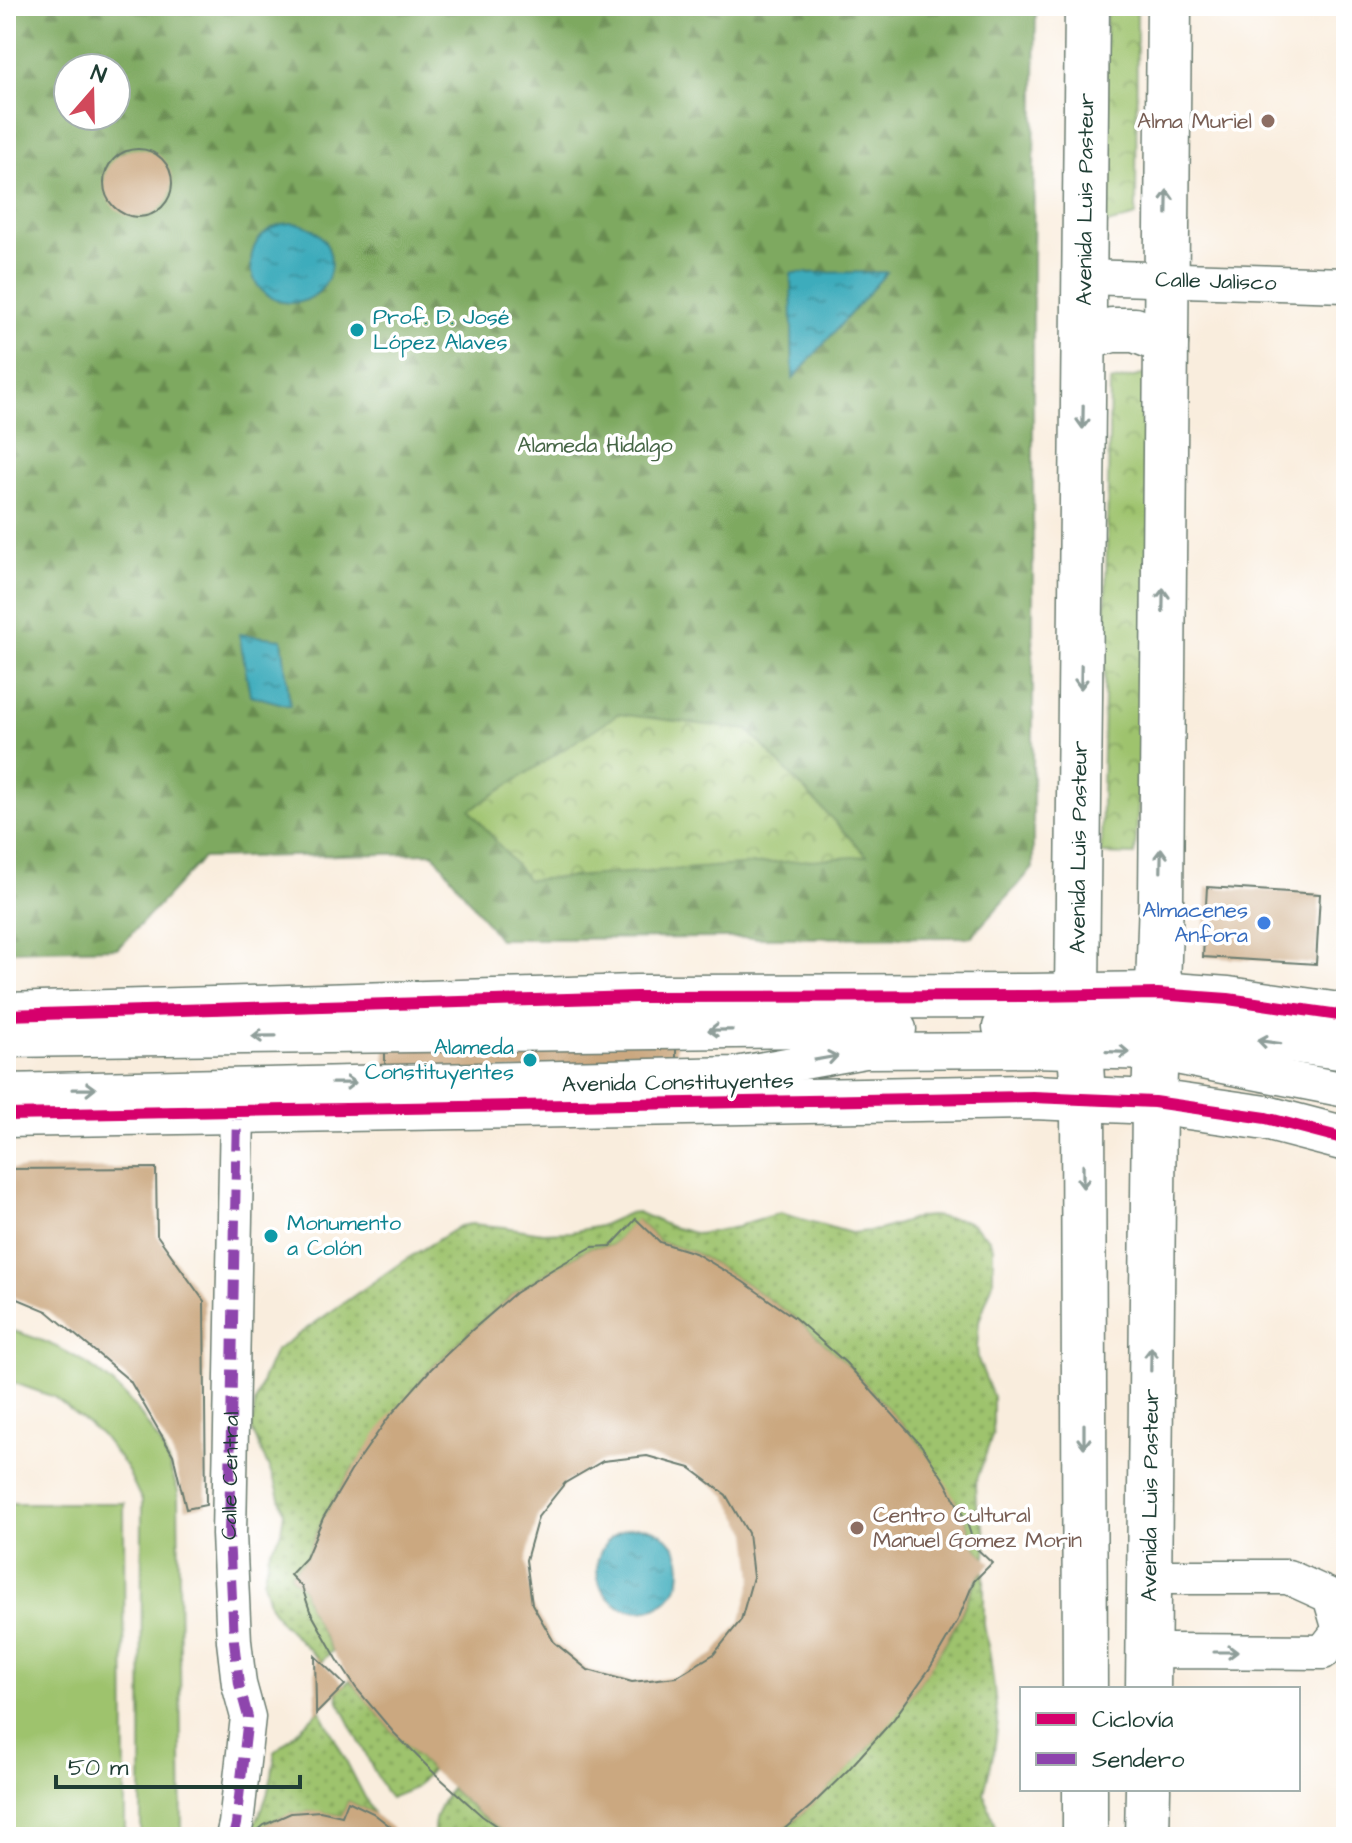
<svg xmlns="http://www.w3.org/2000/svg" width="1352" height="1843" viewBox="0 0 1352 1843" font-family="'Architects Daughter',sans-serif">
  <defs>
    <pattern id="grass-dots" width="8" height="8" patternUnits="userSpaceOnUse" patternTransform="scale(2)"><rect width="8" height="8" fill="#9ec36d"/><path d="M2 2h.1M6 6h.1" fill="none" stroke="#80a05a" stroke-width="1.8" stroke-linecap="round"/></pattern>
    <pattern id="forest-firs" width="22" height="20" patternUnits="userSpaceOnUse" patternTransform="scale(2)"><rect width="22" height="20" fill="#7ea960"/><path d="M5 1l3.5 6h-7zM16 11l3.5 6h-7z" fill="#678b50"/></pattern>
    <pattern id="park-crowns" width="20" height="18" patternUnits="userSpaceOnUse" patternTransform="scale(2)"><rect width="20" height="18" fill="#9ec36d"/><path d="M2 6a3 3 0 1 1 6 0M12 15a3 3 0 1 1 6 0" fill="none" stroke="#80a05a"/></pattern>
    <pattern id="water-ripples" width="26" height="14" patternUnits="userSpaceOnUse" patternTransform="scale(2)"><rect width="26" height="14" fill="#3eacbc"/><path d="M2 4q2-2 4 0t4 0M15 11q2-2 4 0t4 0" fill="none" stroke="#338d9a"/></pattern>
  </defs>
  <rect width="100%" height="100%" fill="#fff"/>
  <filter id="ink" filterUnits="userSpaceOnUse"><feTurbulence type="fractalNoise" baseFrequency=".0125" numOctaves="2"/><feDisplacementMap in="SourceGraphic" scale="16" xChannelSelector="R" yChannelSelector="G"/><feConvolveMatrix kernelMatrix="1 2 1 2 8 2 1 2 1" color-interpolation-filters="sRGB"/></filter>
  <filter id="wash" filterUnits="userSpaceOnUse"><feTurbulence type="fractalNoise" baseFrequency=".006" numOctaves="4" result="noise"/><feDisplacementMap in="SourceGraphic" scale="32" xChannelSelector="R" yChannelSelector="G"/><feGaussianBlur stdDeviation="1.8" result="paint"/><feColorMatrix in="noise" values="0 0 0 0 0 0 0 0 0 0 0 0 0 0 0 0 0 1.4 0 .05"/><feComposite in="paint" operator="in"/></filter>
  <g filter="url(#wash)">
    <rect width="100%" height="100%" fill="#f9eddd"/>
    <path fill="url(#grass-dots)" stroke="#5e8050" stroke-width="2" d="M637,1212L671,1227L698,1234L738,1227L746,1223L780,1213L851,1233L879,1230L920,1217L931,1216L963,1220L972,1224L988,1238L993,1247V1282L979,1321L977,1348L978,1359L993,1397V1433L975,1485L976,1503L987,1538L986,1558L975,1547L967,1523L921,1445L846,1363L795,1318L742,1281L695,1253L660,1242L637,1220L611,1246L592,1247L553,1269L515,1293L471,1331L431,1369L351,1471L323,1518L306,1558L290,1575L302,1587L310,1611L332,1651L321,1662L281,1622L270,1606L263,1581L269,1553L281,1532L284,1512L276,1484L252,1430L255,1403L263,1378L275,1351L402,1262L460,1226L471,1224L505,1227L542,1233L571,1232L600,1226L629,1213Z
      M984,1571V1625L990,1656L998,1722L994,1751L984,1793L994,1823L996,1837H775C834,1787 887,1733 929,1668C939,1653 950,1637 958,1620C967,1603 970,1586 984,1571Z
      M350,1680L394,1733L431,1770L415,1788L390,1798L385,1792L339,1702L338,1691Z
      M320,1710L373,1813L348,1801L342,1816C306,1807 278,1812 250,1837H247C265,1809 272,1785 275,1752Z
      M451,1789L481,1816L512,1837H435C431,1821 441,1801 451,1789Z"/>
    <path fill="url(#forest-firs)" stroke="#4e734a" stroke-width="2" fill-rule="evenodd" d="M6,6H1036L1033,258V868L971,937L499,939L433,853L203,858L118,948L6,951ZM68,68H116V116H68Z"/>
    <path fill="url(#park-crowns)" stroke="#5e8050" stroke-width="2" d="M1106,6H1137L1136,216L1104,225Z
      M1166,370L1135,855L1101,854L1110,382Z
      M618,714L748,730L867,856L528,880L470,810Z"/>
    <path fill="#9ec36d" stroke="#5e8050" stroke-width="2" d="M6,1329C63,1344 114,1374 147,1424C152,1432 159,1441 163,1450C169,1463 173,1477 178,1491L182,1837H141L142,1501L126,1467L100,1434L54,1397L6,1380Z
      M6,1503H124L125,1837H6Z"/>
    <path fill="url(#water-ripples)" stroke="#2e7478" stroke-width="2" d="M251 263a40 40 0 1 1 80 0a40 40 0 1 1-80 0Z
      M887,272L793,379L791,273Z
      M239,634L282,639L290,706L250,695Z
      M597 1569a42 42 0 1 1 84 0a42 42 0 1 1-84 0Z"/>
    <g id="blocks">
      <path fill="#cba880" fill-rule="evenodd" d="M104 183a34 34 0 1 1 68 0a34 34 0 1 1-68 0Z
        M1207,887L1320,894L1316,964L1203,957Z
        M676,1037V1067L385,1073V1043Z
        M156,1168L157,1235L204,1301L206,1505L186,1509L173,1455L130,1381L47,1311L6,1294V1169Z
        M636,1219L660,1242L695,1253L742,1281L795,1318L846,1363L921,1445L946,1483L967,1523L975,1547L992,1563L974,1581L958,1620L930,1668L893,1720L848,1770L811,1806L775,1837H512L482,1816L431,1770L394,1733L356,1688L337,1659L310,1611L302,1587L290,1575L306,1558L323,1518L351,1471L388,1418L431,1369L471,1331L515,1293L553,1269L592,1247L611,1246ZM647,1456L690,1468L726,1495L748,1533L753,1577L741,1620L714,1654L676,1677L632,1682L588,1670L554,1642L532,1604L526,1560L538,1517L565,1483L603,1461Z
        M315,1656L345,1685L316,1714V1704Z
        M348,1801L373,1813L391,1827L399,1837H250L264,1825L291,1813L320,1811L342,1816Z"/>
    </g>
  </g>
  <g filter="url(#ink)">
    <use href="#blocks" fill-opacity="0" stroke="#6b7b6f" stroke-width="2"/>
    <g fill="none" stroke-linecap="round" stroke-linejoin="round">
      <defs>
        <g id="minor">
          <path id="s1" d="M1084,277L1346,285"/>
          <path d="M1000,1027L1078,1025L1157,1027L1346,1053"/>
          <path d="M6,1040L899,1029"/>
          <path d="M6,1091L736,1074L865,1051L1031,1050L1156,1053L1346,1090"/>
          <path d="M1148,1654L1170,1651L1323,1652L1340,1630L1330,1596L1288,1577H1149"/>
          <path id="s2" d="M233,1837L236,1824L248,1717L239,1684L234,1641L229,1534L237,1111"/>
        </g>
        <g id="major">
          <path d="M1084,339L1112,330H1135L1166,342"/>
          <path d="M6,1015L636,997L1029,996L1158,994L1228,999L1346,1016"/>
          <path d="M6,1115L1033,1097L1154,1102L1266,1118L1346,1139"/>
          <path id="s3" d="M1085,1689L1083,1098L1077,995L1087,6"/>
          <path id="s4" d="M1148,1689L1154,1102L1161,899L1169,6"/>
          <path d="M1085,1789V1837"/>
          <path d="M1147,1837L1148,1789"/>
        </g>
      </defs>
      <use href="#minor" stroke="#6b7b6f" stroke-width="37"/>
      <use href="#major" stroke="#6b7b6f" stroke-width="47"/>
      <use href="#minor" stroke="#fff" stroke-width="34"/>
      <use href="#major" stroke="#fff" stroke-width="44"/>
      <path stroke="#8e44ad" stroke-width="10" stroke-dasharray="20 10" stroke-linecap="butt" d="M233,1837L236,1824L248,1717L239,1684L234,1641L229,1534L237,1111"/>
      <defs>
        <path id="cycleway" d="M6,1015L636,997L1029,996L1158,994L1228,999L1346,1016
          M6,1115L1033,1097L1154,1102L1266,1118L1346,1139"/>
      </defs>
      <use href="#cycleway" stroke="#fff" stroke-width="17"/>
      <use href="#cycleway" stroke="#d6006c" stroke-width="12"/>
    </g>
    <defs><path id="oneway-shaft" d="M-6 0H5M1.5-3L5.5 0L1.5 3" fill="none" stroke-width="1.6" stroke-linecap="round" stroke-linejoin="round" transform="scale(2)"/></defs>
    <g stroke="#8f9e9a">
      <use href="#oneway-shaft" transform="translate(1167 202) rotate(-89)"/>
      <use href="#oneway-shaft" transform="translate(1083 417) rotate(91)"/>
      <use href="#oneway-shaft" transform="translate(1163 600) rotate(-89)"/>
      <use href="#oneway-shaft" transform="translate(1081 677) rotate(91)"/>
      <use href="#oneway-shaft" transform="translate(1161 860) rotate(-89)"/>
      <use href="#oneway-shaft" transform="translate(720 1030) rotate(179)"/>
      <use href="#oneway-shaft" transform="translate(264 1036) rotate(179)"/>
      <use href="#oneway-shaft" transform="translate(1269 1042) rotate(-172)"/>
      <use href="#oneway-shaft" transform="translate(1118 1052) rotate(2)"/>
      <use href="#oneway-shaft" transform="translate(826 1058) rotate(-10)"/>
      <use href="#oneway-shaft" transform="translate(344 1083) rotate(-1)"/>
      <use href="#oneway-shaft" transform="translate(84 1089) rotate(-1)"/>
      <use href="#oneway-shaft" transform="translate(1083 1176) rotate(90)"/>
      <use href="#oneway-shaft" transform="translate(1151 1359) rotate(-89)"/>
      <use href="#oneway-shaft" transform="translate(1084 1436) rotate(90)"/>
      <use href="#oneway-shaft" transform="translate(1226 1652)"/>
    </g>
  </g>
  <g fill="#8d6e63" stroke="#fff" stroke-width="3">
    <circle cx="1268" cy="121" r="8"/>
    <circle cx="857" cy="1528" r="8"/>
  </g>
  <g fill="#0f9aa8" stroke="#fff" stroke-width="3">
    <circle cx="357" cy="330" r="8"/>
    <circle cx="530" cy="1060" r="8"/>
    <circle cx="271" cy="1236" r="8"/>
  </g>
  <circle fill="#3f7fe0" stroke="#fff" stroke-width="3" cx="1264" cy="923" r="8"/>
  <g text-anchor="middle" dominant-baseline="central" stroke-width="7" stroke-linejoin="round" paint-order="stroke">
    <g font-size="22" fill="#785e54" stroke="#fff" text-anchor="end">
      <text x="1252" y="121">Alma Muriel</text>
      <text x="873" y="1515" text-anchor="start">Centro Cultural<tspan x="873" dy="25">Manuel Gomez Morin</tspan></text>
    </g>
    <g font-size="22" fill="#1f3d34" stroke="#fff">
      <text stroke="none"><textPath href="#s3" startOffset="1490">Avenida Luis Pasteur</textPath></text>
      <text stroke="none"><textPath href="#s1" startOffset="132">Calle Jalisco</textPath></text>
      <text stroke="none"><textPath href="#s3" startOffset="842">Avenida Luis Pasteur</textPath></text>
      <text transform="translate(678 1083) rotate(-1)">Avenida Constituyentes</text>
      <text stroke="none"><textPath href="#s2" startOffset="364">Calle Central</textPath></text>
      <text stroke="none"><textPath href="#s4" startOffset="194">Avenida Luis Pasteur</textPath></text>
    </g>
    <g font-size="22" fill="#0d838f" stroke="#fff" text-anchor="start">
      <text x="373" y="317">Prof. D. José<tspan x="373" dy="25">López Alaves</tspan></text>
      <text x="514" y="1047" text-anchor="end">Alameda<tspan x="514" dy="25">Constituyentes</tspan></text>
      <text x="287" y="1223">Monumento<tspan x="287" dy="25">a Colón</tspan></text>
    </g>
    <g font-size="22" fill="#456545" stroke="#fff">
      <text x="595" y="445">Alameda Hidalgo</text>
    </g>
    <g font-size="22" fill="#366cbe" stroke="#fff" text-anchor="end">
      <text x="1248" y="910">Almacenes<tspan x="1248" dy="25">Anfora</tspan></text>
    </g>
  </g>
  <rect width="1352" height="1843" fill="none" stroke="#fff" stroke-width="32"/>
  <rect x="1020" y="1687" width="280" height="104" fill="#ffffff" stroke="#a5b1ae" stroke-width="2"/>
  <rect x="1036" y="1713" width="40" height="12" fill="#d6006c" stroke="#a5b1ae" stroke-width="2"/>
  <text x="1092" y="1727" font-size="24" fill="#1f3d34">Ciclovía</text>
  <rect x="1036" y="1753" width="40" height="12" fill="#8e44ad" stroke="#a5b1ae" stroke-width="2"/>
  <text x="1092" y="1767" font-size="24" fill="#1f3d34">Sendero</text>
  <g transform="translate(92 92) rotate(20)"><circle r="38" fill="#ffffff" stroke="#a5b1ae" stroke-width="2"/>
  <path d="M0-6L14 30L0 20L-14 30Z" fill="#d1495b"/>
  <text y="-12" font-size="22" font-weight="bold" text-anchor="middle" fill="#1f3d34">N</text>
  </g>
  <path d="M56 1775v12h244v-12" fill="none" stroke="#1f3d34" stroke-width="4"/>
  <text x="68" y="1775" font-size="24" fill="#1f3d34" stroke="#ffffff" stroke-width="6" paint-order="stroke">50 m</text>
</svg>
